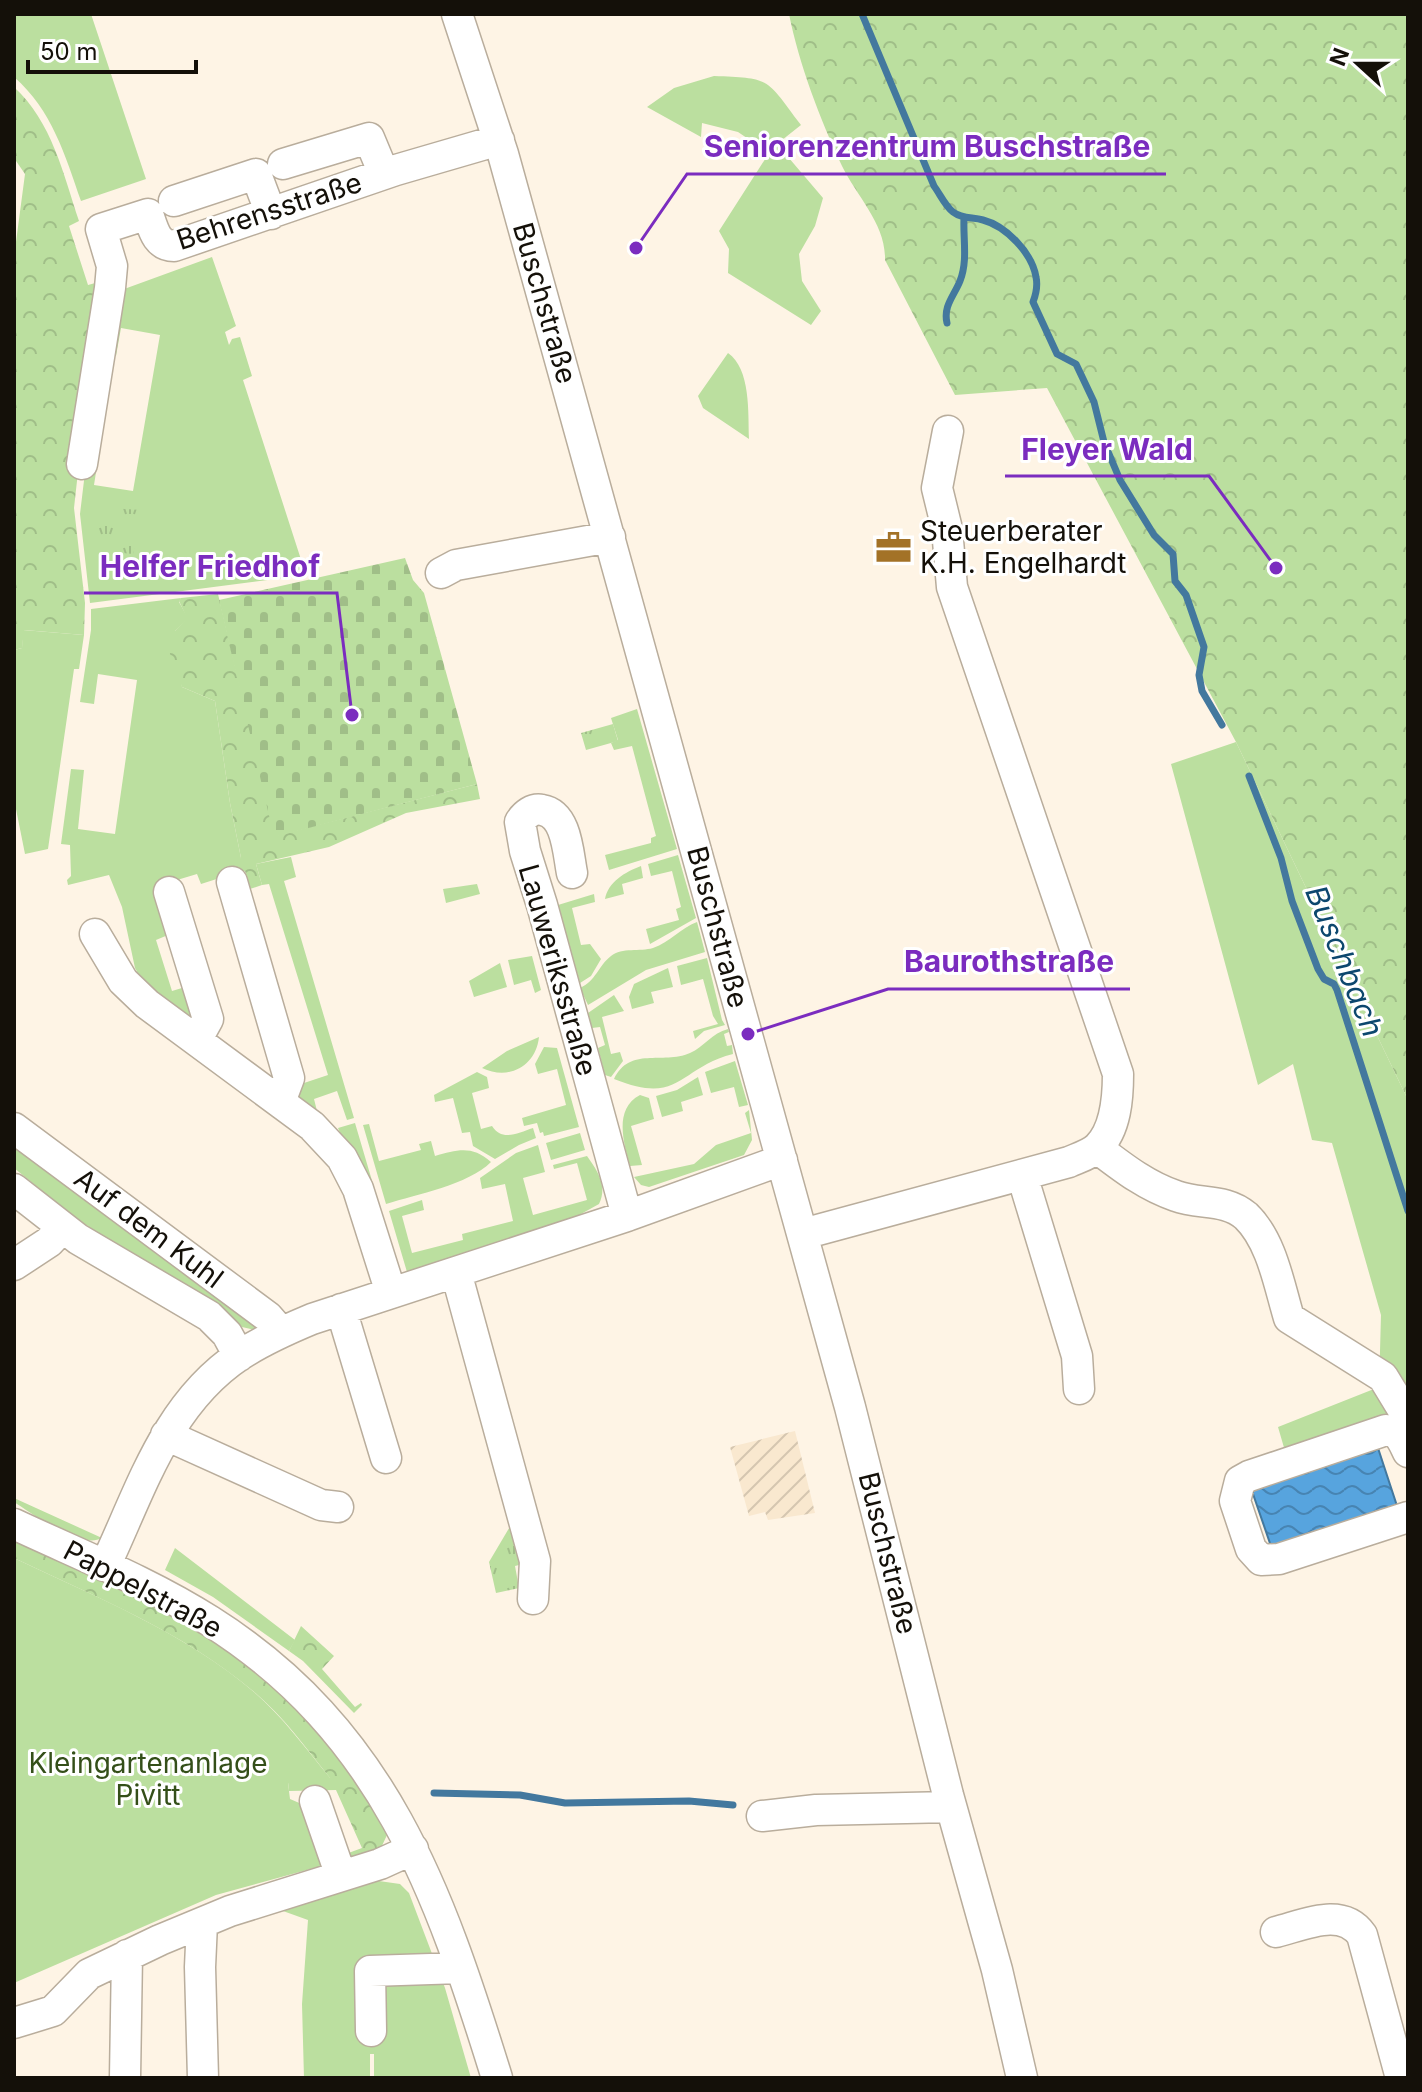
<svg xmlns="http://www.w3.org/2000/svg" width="1422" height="2092" viewBox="0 0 1422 2092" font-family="Inter,sans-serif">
  <defs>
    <pattern id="industrial-furrows" width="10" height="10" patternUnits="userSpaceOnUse" patternTransform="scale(2)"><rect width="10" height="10" fill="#f9e8cf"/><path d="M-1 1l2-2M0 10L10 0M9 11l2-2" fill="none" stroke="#d5c6b0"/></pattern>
    <pattern id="forest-crowns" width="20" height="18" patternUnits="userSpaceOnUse" patternTransform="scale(2)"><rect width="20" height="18" fill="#bbdf9f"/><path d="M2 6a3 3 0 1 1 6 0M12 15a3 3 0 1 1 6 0" fill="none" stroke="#a0be88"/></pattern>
    <pattern id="cemetery-stones" width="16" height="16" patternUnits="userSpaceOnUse" patternTransform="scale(2)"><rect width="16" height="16" fill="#bbdf9f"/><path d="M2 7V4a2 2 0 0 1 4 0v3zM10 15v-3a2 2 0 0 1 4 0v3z" fill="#a0be88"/></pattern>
    <pattern id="park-tufts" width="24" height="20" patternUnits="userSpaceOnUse" patternTransform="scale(2)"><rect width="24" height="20" fill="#bbdf9f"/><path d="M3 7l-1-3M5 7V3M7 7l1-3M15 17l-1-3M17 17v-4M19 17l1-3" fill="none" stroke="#a0be88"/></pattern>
    <pattern id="water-waves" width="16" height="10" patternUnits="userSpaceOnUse" patternTransform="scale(2)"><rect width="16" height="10" fill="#57a4de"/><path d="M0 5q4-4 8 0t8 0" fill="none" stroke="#4784b2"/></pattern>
  </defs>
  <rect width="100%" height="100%" fill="#fef4e5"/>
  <path fill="url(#industrial-furrows)" d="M795,1431L815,1513L768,1520L765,1512L749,1516L730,1447Z"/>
  <path fill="#bbdf9f" d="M16,14H91L146,179L81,201C65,155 52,110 14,77V19Z
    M714,76C773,78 766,79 801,125L777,144L823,198L815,226L799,254L802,281L821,311L811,325L728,273L729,249L719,231L769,153L738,132L702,123L701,137L647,107L674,88Z
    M212,257L236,326L225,332L229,345L232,339L240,337L252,376L243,380L306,575L90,603L80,514L86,464L97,466L94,485L133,491L160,335L121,328L116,356L105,355L116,292Z
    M728,353C751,369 748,413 749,439L703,408L698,396Z
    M181,598L179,602L188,618L175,631L182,687L215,701L230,803L241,858L226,876L201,884L197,874L157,886L168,935L156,940L172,991L192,985L199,1012L191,1023L147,990L135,968L122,907L109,875L68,885L67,880L71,876L70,845L61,844L71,769L84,770L78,829L115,834L137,680L98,674L94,704L80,702L91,630V609Z
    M23,630L84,635L79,669H74L48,849L25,854L14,799V650L22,648Z
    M637,709L677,849L609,870L605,855L651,843V838L656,836L632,746L614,750L611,743L618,740L611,718Z
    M1236,742L1408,1100V1413L1285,1451L1278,1427L1379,1387L1381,1315L1332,1143L1312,1140L1293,1064L1258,1085L1171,764Z
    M678,855L696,918L650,944L646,929L679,920L676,909L681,907L672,871L651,876L648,864Z
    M291,857L296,877L284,881L354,1118L347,1120L337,1091L314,1099L319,1119L294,1099L295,1086L328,1075L269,884L262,885L256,864Z
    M641,866L643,878L622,884L624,894L605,899C608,882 625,872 641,866Z
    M477,884L480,894L446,903L443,889Z
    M594,894L595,902L572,908L581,945L590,944L601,959L591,976L580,983L558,905Z
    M697,922L705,952L646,970L588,1005L580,988C596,981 598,966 611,956C622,947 640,952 653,948C670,942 681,928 697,922Z
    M532,956L541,990L535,993L531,980L514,985L508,960Z
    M707,958L722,1020L725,1025L704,1031L695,1039L693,1031L718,1024L713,1016L703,979L681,985L677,966Z
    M500,963L507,987L474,997L469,981Z
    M668,968L673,987L651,992L654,1003L632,1009L629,997L634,984Z
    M614,995L624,1011L602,1017L611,1054L620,1052L623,1061L611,1077L605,1075L598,1048L605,1045L600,1027L592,1028L588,1013Z
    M728,1029L729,1032L724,1034L727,1046L732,1045L733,1054C678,1068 681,1106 614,1079C630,1046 662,1065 690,1053C704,1047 712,1033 728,1029Z
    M539,1037C536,1066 509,1081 482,1068L507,1051Z
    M544,1047L557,1048L579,1127L544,1136L543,1132L540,1133L537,1123L524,1126L522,1118L566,1105L557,1069L538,1074L535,1064Z
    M735,1061L748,1105L739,1107L734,1087L711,1093L705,1072Z
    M477,1072L487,1077L489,1088L472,1093L481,1129L492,1126C502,1142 518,1133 533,1128L536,1138L519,1145L495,1159L473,1146L470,1132L462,1133L453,1098L435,1102L434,1095Z
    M698,1077L703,1095L681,1102L683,1111L662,1117L656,1096L677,1090Z
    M640,1095L649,1098L654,1119L631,1126L642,1165L630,1166C624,1144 613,1109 640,1095Z
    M749,1110L752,1140L744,1155L649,1187L641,1185L634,1177L694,1164L716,1145L751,1133L745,1113Z
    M355,1123L398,1269L338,1128Z
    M369,1124L379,1161L421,1150L419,1144L431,1141L435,1156C457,1150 472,1145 491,1162C468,1185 417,1194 386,1204L363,1125Z
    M580,1133L585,1150L551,1160L546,1143Z
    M14,1135L265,1323L255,1330L242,1327L207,1297L138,1259L77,1219L14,1168Z
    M538,1145L545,1172L523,1178L533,1215L587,1200L577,1163L554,1169L553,1165L587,1156C597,1170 608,1186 599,1204L581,1214L582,1220L411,1274L407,1272L389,1211L422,1200L424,1210L402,1216L412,1253L463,1240L462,1234L513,1221L505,1184L482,1189L480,1178L516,1153Z
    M14,1498L102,1538C80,1550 33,1514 14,1502Z
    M175,1548L295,1640L289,1651L213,1597L165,1570Z
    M14,1558C96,1597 184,1632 254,1692C283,1717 306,1749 331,1779L288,1783L290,1799L304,1805L325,1865L216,1895L14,1983Z
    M379,1881L400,1884L409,1893L445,1988L471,2078H374V2054H370V2078H304L302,2004L308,1920L283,1911L320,1895Z"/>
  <path fill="url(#forest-crowns)" d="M789,14H1408V1100L1236,742L1047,388L955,395L885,260C886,224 857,197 842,166C820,119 799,64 789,14Z
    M14,87C52,122 63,173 79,221L69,226L88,285L99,282L74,508L85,603L84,635L24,630L22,648L14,650V257L25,174L14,158Z
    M218,594L275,836L477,784L480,799L406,813L329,847L256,864L262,885L250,889L245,871L226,876L223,860L241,858L230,803L215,701L182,687L168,648L175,631L187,618L179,601L181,598Z
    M14,1539C104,1584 202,1621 277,1689C322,1730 355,1777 386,1827L387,1835L380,1850L349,1863L343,1855L362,1848L336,1790L289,1791L288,1782L330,1778C306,1748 283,1716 253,1691C183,1632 96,1597 14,1558Z
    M301,1626L334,1656L322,1669L355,1707L361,1703L362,1705L354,1713L303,1661L289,1651Z"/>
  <path fill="url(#cemetery-stones)" d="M405,558L413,580L424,593L477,784L274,837L219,600Z"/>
  <path fill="url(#park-tufts)" d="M108,508L142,510L133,554L123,553L119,558L103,559C92,541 92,536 96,515Z
    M613,724L618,741L586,750L581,733Z
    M518,1513L535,1561L515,1566L519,1588L496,1593L489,1562Z"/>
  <path fill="url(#water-waves)" stroke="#43789e" stroke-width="2" d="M1377,1445L1398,1509L1273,1552L1251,1488Z"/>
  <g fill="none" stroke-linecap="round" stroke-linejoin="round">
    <path stroke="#43789e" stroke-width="7" d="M862,14L934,186C940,194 945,206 953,212C962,219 972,217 983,220C1006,226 1032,253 1036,277C1038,286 1036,294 1033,302L1057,354L1076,364L1094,402L1104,442L1120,480L1154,535L1173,554L1175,581L1186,595L1204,647L1199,675L1202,691L1222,725
      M947,323C943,306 954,296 960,281C968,261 963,239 964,218
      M1249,776L1281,858L1292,901L1318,969L1324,979L1334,984L1337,990L1408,1211
      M434,1793L520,1795L565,1803L689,1801L733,1805"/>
    <defs>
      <path id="minor" d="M457,14L503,154L850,1407L948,1795L997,1970L1022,2078
        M283,164L369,138L384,174
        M174,201L256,174L271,214
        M82,464L110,288L112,266L101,229L148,214C153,228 156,246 174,246L396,170L499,140
        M441,573L456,565L610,537
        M572,873C568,853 567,814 542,810C533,808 525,814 520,822L525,851L542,905L627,1216
        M232,882L289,1078L280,1102
        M169,892L208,1019L197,1039
        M95,934L123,981L147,1004L312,1126L342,1158L358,1189L391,1293
        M14,1128L268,1317L281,1332
        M1097,1148C1122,1167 1146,1186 1176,1196C1200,1205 1225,1198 1246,1216C1272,1241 1279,1285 1289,1318L1383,1377L1408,1418
        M1022,1175L1077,1356L1079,1389
        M14,1189L78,1239L209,1316L227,1334L239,1356
        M803,1234L1069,1162C1078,1158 1091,1154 1098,1147C1116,1129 1118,1098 1118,1074L952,587L947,529L937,488L948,431
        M14,1265L49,1242L62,1228
        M456,1272L535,1561L533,1599
        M341,1309L386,1458
        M166,1435L321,1505L338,1507
        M1408,1452C1402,1440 1400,1432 1386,1430L1249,1476L1240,1481L1235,1501L1251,1549L1261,1560L1279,1559L1408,1517
        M14,1524C80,1555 149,1582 210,1621C384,1731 439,1891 497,2078
        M105,1566C141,1490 166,1404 240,1355C263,1340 288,1329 312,1319L627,1216L782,1160
        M315,1801L341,1876
        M762,1816L816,1810L951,1807
        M202,1923L200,1967L203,2078
        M1276,1932C1304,1925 1342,1906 1362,1935L1401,2078
        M14,2023L53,2011L89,1974L160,1940L230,1911L380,1864L413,1849
        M371,2031L370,1971L461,1968
        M125,2078L127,1955"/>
    </defs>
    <use href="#minor" stroke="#b9ad9c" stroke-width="33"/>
    <use href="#minor" stroke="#fff" stroke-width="30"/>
  </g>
  <defs>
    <symbol id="office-bare" viewBox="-9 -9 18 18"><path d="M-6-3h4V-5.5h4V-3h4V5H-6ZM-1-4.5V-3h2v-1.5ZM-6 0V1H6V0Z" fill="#a37227" stroke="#fff" stroke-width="2.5" paint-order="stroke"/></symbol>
  </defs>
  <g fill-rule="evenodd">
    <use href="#office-bare" x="868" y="522" width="51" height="51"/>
  </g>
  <g text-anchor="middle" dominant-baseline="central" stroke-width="6" stroke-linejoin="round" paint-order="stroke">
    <g font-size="28" fill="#141009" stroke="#fff">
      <text transform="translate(269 211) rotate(-18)">Behrensstraße</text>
      <text transform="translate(545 303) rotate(74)">Buschstraße</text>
      <text transform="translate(718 927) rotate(75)">Buschstraße</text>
      <text transform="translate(558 970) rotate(74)">Lauweriksstraße</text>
      <text transform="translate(149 1228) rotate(37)">Auf dem Kuhl</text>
      <text transform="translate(888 1553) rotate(76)">Buschstraße</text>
      <text transform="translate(143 1589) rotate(28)">Pappelstraße</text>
    </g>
    <g font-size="28" fill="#141009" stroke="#fff" text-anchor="start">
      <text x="920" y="531">Steuerberater<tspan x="920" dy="32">K.H. Engelhardt</tspan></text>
    </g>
    <g font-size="28" fill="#344f19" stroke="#fff">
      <text x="148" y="1763">Kleingartenanlage<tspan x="148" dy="32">Pivitt</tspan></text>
    </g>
    <g font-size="30" font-style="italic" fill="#0c476e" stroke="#fff">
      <text transform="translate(1345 961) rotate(68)">Buschbach</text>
    </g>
  </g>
  <path fill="none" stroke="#7b2cbf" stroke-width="3" d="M636 248L687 174H1166M1276 568L1209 476H1005M352 715L337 593H84M748 1034L888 989H1130"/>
  <g fill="#7b2cbf" stroke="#fff" stroke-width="3">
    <circle cx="636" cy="248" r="8"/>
    <circle cx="1276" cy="568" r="8"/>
    <circle cx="352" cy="715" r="8"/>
    <circle cx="748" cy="1034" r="8"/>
  </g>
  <g font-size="30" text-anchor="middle" font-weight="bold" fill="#7b2cbf" stroke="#fff" stroke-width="6" stroke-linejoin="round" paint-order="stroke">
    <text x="927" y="157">Seniorenzentrum Buschstraße</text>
    <text x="1107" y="460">Fleyer Wald</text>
    <text x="210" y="577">Helfer Friedhof</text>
    <text x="1009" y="972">Baurothstraße</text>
  </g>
  <rect width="1422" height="2092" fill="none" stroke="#141009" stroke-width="32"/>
  <g transform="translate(1358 64) rotate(291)" stroke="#ffffff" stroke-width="6" paint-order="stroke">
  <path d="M0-6L14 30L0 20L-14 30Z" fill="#141009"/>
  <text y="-12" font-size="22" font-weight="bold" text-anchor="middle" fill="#141009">N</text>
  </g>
  <path d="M28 60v12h168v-12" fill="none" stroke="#141009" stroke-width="4"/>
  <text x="40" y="60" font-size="24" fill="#141009" stroke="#ffffff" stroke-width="6" paint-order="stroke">50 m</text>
</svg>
